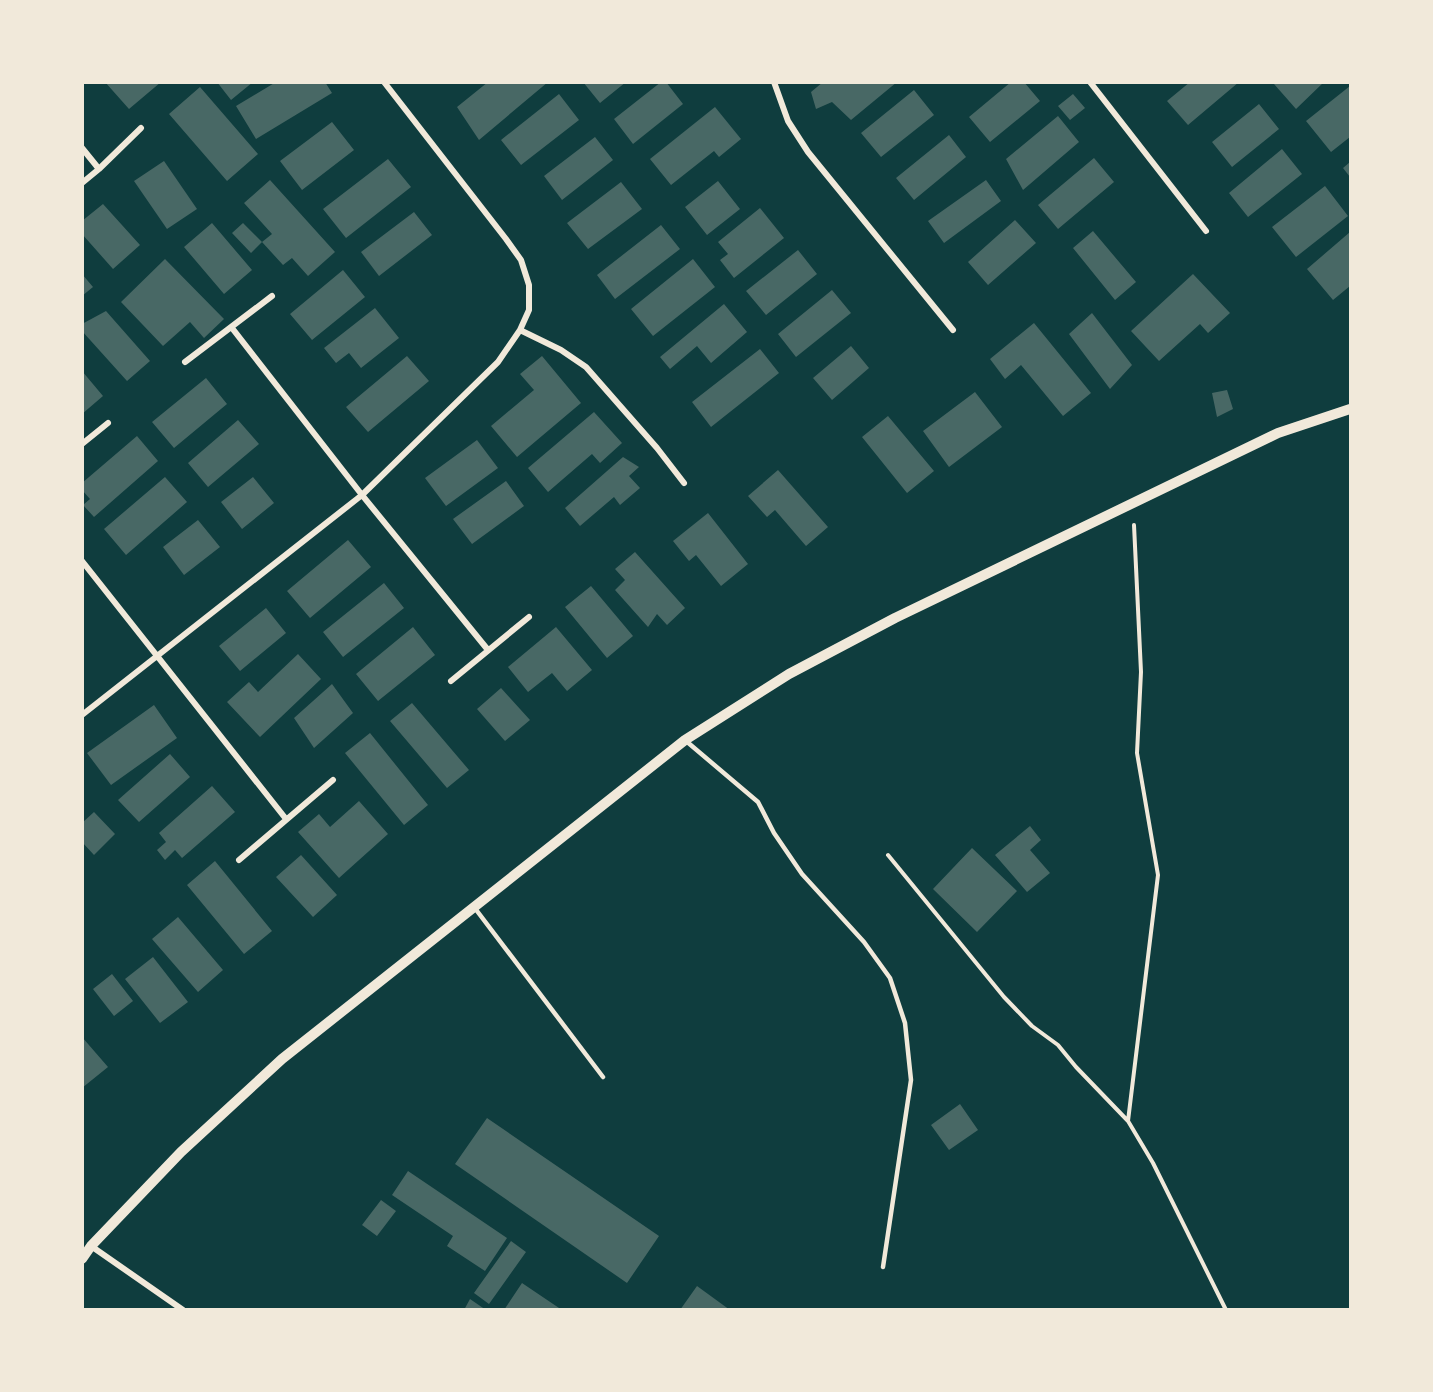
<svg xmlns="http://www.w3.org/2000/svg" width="1433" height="1392" viewBox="0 0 1433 1392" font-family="Roboto,sans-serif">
  <rect width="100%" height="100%" fill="#0f3d3e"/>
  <path fill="#486865" d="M105,82H161L129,109Z
    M217,82H253L231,100Z
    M276,82H325L332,93L256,139L236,106Z
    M488,82H548L479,140L457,107Z
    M583,82H626L600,103Z
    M661,82H666L683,104L633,144L614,119Z
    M823,82H897L851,120L832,102L816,109L811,92Z
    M1011,82H1024L1040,101L990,142L969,117Z
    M1190,82H1239L1188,125L1167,101Z
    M1275,82H1324L1296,109L1274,84Z
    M1350,86V137L1331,152L1306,121Z
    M200,87L258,154L227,181L169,114Z
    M914,90L934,115L881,157L861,133Z
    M559,94L579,120L521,165L501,140Z
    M1073,94L1085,108L1070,120L1058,106Z
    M1259,104L1279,129L1232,167L1212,142Z
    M715,107L741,139L719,157L714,151L671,185L650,159Z
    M1058,116L1079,142L1023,190L1006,159Z
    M332,122L354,150L302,190L280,161Z
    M949,135L966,157L914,200L896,178Z
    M595,137L613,160L562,200L544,176Z
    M1282,149L1302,174L1248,217L1229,193Z
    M1094,158L1114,182L1058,229L1038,205Z
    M388,159L411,187L346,238L323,209Z
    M164,161L197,209L167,229L134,181Z
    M1350,162V177L1343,168Z
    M270,180L335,252L308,276L292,258L283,265L262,242L272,234L244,203Z
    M986,180L1001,201L944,243L928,221Z
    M718,181L740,209L707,235L685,207Z
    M621,182L642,209L588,249L567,223Z
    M1325,186L1348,216L1296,257L1272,227Z
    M103,204L140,245L113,269L82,234V221Z
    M760,208L784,238L734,278L720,260L728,254L718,242Z
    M414,212L432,235L379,276L361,252Z
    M1015,220L1036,243L988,285L968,262Z
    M212,223L252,270L224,294L184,247Z
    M243,223L262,242L251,253L232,233Z
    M661,225L680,249L615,299L597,275Z
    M1093,231L1136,282L1115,300L1073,248Z
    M1350,232V286L1333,300L1307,269Z
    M798,250L817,274L766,315L746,291Z
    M165,259L224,319L204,338L190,322L163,346L121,302Z
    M693,259L715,287L653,336L631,309Z
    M343,270L365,297L312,340L290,314Z
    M82,274L93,287L82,296Z
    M1193,274L1230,313L1208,333L1200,324L1159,361L1131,331Z
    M832,290L851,313L796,357L778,334Z
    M724,304L747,332L711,363L697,346L670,369L660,357Z
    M375,308L399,338L361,368L349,353L336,363L324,348Z
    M106,311L150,361L127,381L82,331V324Z
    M1092,313L1132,365L1110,389L1069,334Z
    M1034,323L1091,393L1063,416L1021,365L1005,379L990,359Z
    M851,346L869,368L832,400L813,378Z
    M760,349L779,373L711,427L692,402Z
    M407,356L429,381L368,432L346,407Z
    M542,356L581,403L517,457L491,426L534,390L520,374Z
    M82,371L103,396L82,414Z
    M206,378L227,404L174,448L152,422Z
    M1227,390L1233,409L1217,417L1212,393Z
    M975,392L1002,427L949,467L923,431Z
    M594,412L622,443L600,463L592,454L548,492L528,468Z
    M888,416L934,471L907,493L862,437Z
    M238,420L259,444L208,487L188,463Z
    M137,436L158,461L94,517L83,505L90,499L82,490V483Z
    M477,440L498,468L446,506L425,478Z
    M623,457L639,467L629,476L640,488L620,505L614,497L580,526L565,508Z
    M778,470L828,527L806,546L775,510L767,517L748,496Z
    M165,477L187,502L126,555L104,529Z
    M253,477L274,503L242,529L221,502Z
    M506,481L524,506L472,544L453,519Z
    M708,513L748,564L721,586L696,555L689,561L673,541Z
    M198,520L220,547L184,575L163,547Z
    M348,540L371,567L310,618L287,591Z
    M635,552L685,608L667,625L657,614L648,627L615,590L625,580L615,569Z
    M384,583L404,608L343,657L323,632Z
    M591,586L633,636L607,658L565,607Z
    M266,608L286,633L240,671L219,646Z
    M413,627L435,655L378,701L356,674Z
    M556,627L592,670L567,691L552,673L528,692L508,667Z
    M298,654L321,679L260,737L227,702L249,682L258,692Z
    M332,684L353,713L314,748L294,718Z
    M501,688L530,720L505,741L477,709Z
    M412,703L469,770L447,788L390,721Z
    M154,705L177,738L111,785L87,753Z
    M370,733L428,805L404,825L345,753Z
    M170,754L190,777L139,822L118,800Z
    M212,786L235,812L182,858L175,850L165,860L157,850L166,842L159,833Z
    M359,801L388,834L339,878L298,832L319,814L330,827Z
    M94,812L115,834L94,855L82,842V823Z
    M1030,826L1041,840L1030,850L1050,873L1027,892L995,855Z
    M972,848L1017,891L977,932L933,889Z
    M301,855L337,895L313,917L276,877Z
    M215,861L272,931L244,954L187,885Z
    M178,917L223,970L198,992L152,939Z
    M153,957L188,1002L160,1023L125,979Z
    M112,974L133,1001L114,1016L93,989Z
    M82,1037L108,1067L82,1088Z
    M960,1104L978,1130L949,1150L931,1125Z
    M487,1118L659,1236L627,1283L455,1164Z
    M408,1171L507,1238L485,1271L447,1246L453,1236L392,1195Z
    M381,1200L396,1211L377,1236L362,1225Z
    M511,1241L526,1252L489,1304L474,1293Z
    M522,1283L562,1310H504Z
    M697,1286L730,1310H680Z
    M470,1299L486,1310H464Z"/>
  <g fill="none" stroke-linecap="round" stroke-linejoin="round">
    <path stroke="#f1e9da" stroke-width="4" d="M888,855L1004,997L1032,1026L1058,1045L1076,1067L1128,1121L1153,1163L1226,1310
      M1128,1121L1158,875L1137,753L1141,672L1134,525"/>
    <path stroke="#f1e9da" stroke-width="4.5" d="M686,741L758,802L774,833L802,874L864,942L890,978L905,1023L911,1080L883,1267
      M474,907L603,1077"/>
    <path stroke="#f1e9da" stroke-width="6" d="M774,82L788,121L808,152L953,330
      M1090,82L1206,231
      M82,148L99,169L141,128
      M82,183L99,169
      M232,328L362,495L488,650
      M520,330L561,350L586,367L657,448L684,483
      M185,362L272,296
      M82,444L108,423
      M82,561L286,819
      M451,681L529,617
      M82,715L362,495L498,362L520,330L529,310V285L521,260L506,239L384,82
      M239,860L333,780
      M91,1246L183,1310"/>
    <path stroke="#f1e9da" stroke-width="10" d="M82,1259L91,1246L181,1152L282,1059L685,740L789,674L895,618L1278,433L1350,409"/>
  </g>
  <rect width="1433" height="1392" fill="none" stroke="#f1e9da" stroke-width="168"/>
</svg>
